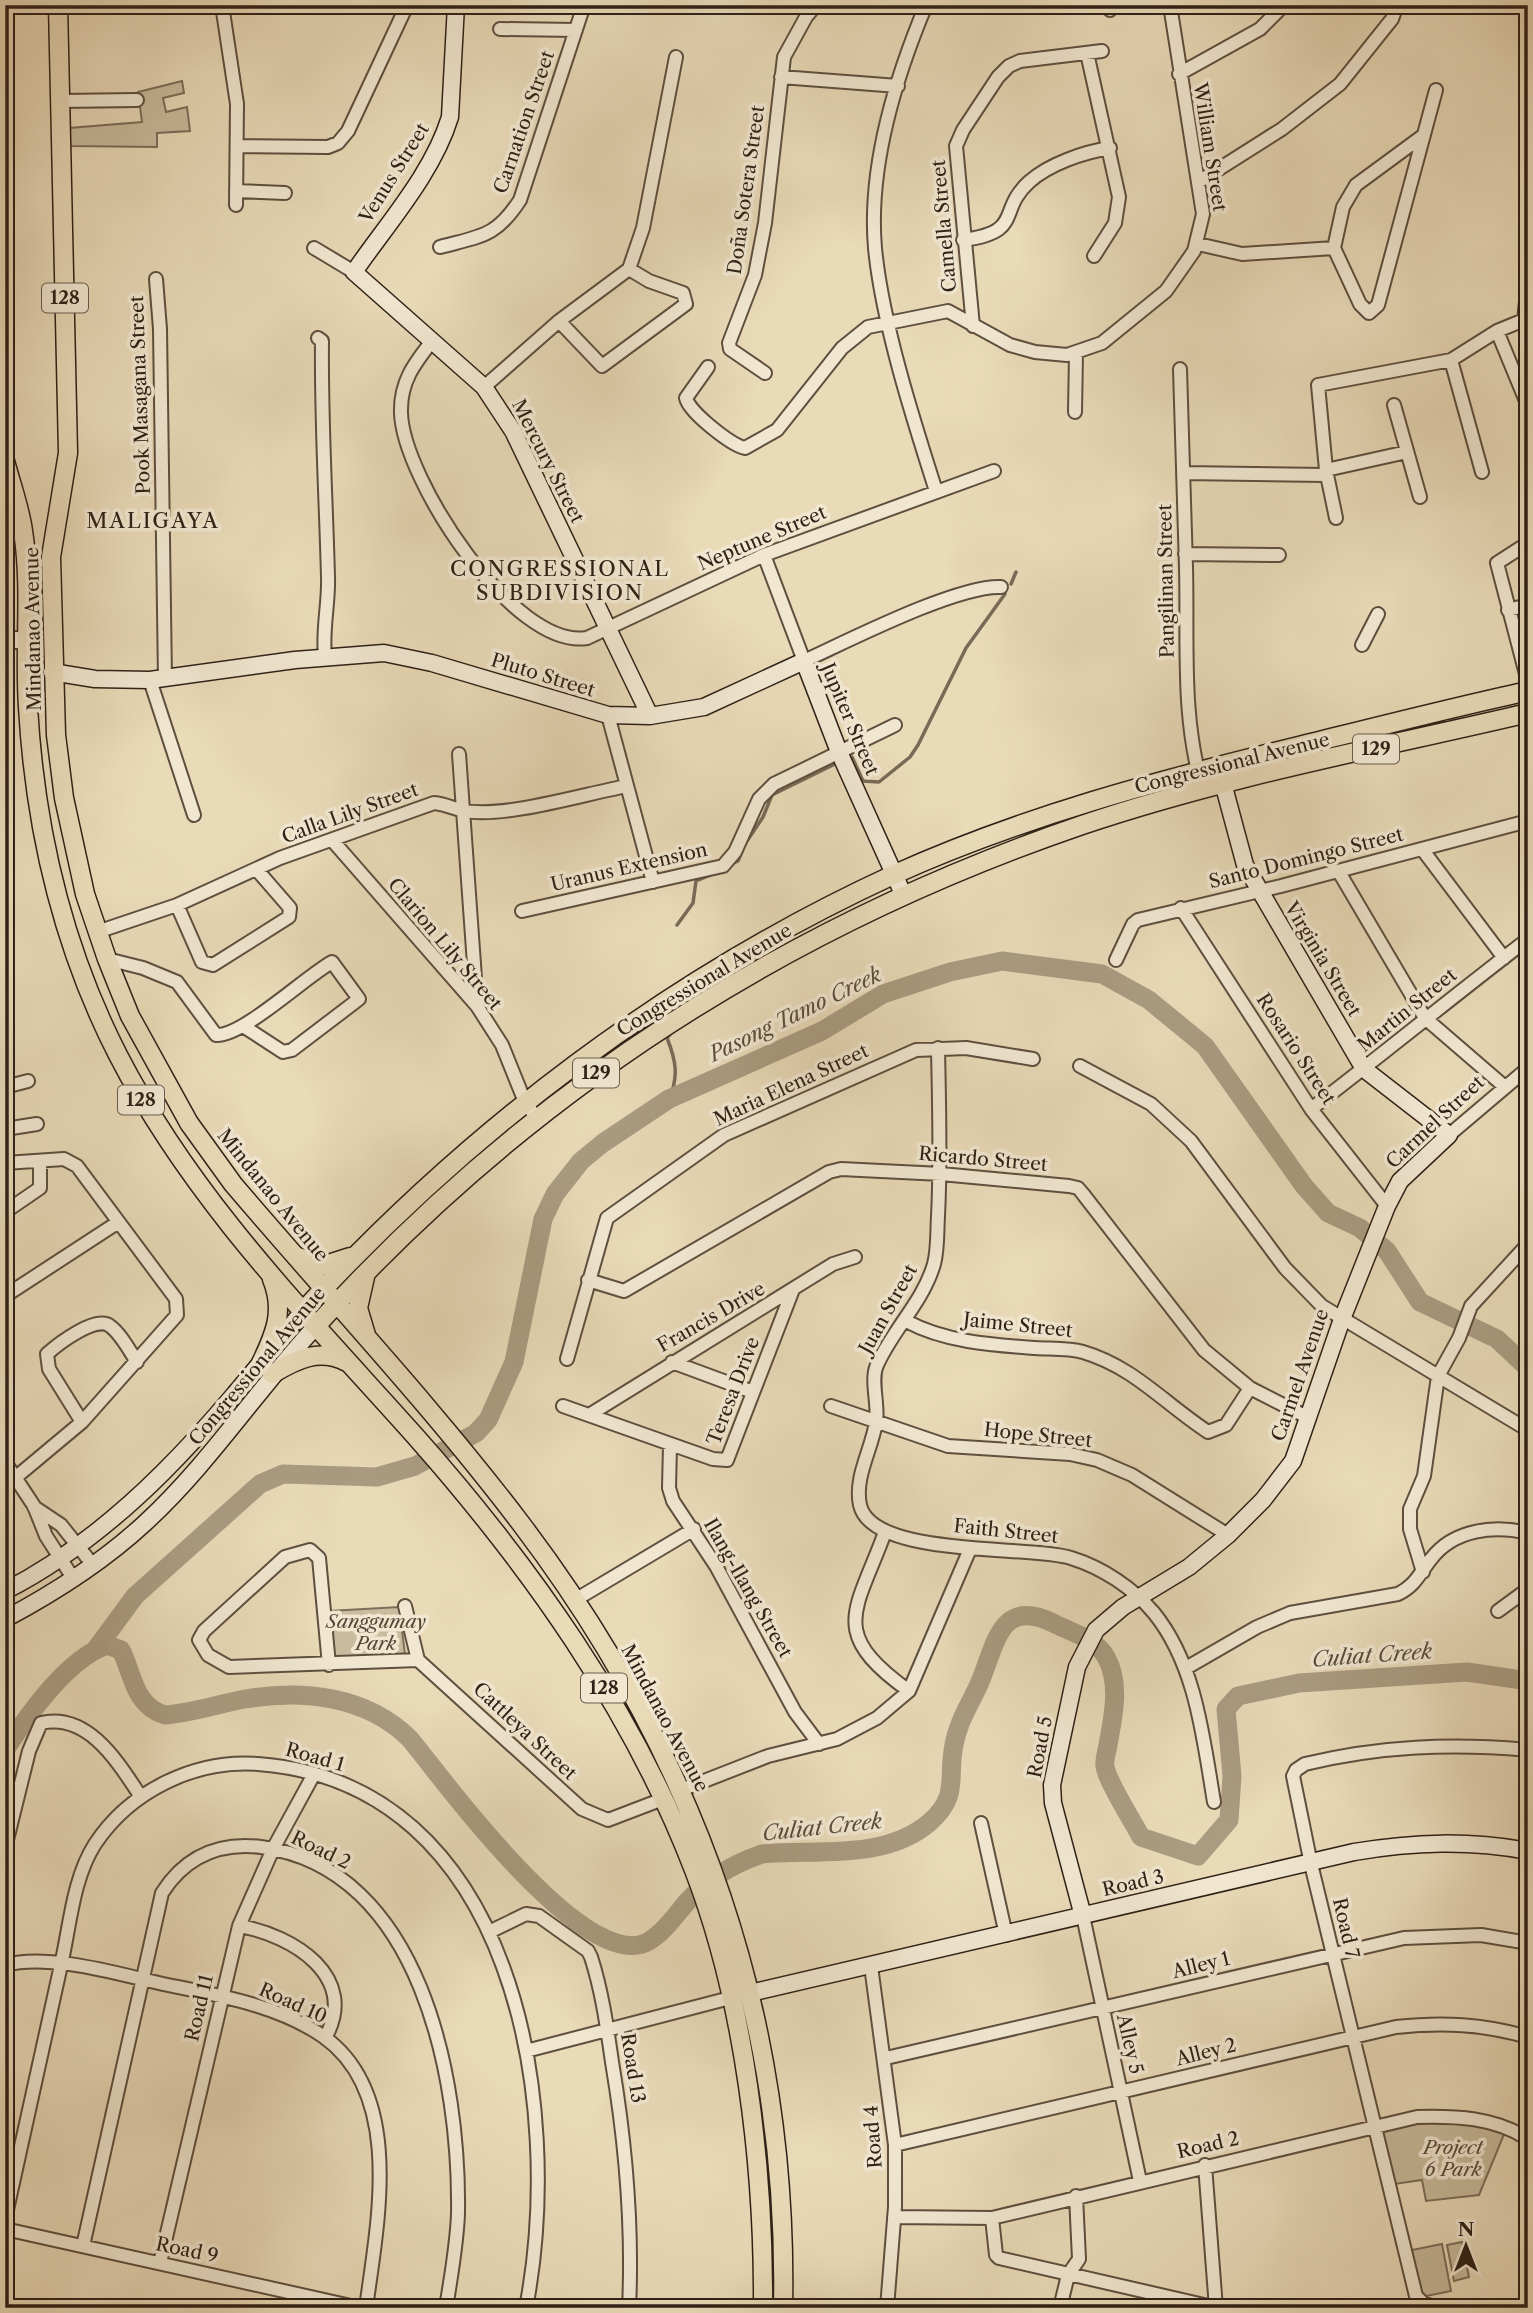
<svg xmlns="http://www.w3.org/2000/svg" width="1533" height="2313" viewBox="0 0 1533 2313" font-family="'Libre Caslon Text',serif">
  <rect width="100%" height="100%" fill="#e9dab8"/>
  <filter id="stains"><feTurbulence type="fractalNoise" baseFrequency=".00286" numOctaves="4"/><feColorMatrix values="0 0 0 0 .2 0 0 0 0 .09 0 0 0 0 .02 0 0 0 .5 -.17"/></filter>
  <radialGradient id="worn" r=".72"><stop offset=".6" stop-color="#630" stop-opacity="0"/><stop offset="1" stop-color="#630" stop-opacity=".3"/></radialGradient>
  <path fill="#c9bb9d" stroke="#7c6e5a" stroke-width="2" d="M182,81L184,93L163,98L166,112L187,107L190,131L157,133V147L70,146L69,128L142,122L138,92Z
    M399,1607L405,1654L334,1660L329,1611Z
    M1454,2120L1505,2132L1479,2195L1426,2201L1422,2180L1395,2184L1379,2130L1417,2121Z
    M1462,2242L1469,2277L1454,2281L1447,2245Z
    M1442,2244L1451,2291L1421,2297L1412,2250Z"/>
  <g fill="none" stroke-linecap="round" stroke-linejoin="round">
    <path stroke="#796a57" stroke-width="3.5" d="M1011,584L1016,572
      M852,757L863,781L879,782L910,757L918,745L966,648L1005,594
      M747,841L763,817L772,795L837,763
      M729,865L738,861L742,851
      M677,925L693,903L696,881L713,874
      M669,1099C679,1077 676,1060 667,1038L672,1032"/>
    <path stroke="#aa9b81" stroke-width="19" d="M96,1649L135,1596L260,1484L283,1474L377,1477L415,1466L476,1433L488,1420L514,1362L543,1219L555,1194L581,1161L603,1143L669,1099L822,1031L883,994L950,972L1002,961L1102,974L1149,1000L1205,1046L1304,1186L1328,1213L1360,1228L1387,1251L1420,1302L1497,1339L1528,1368
      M5,1750C28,1715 67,1659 107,1645L121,1650C133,1674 134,1706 165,1715C192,1713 218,1704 245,1699C303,1689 367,1696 410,1739C445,1782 588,1978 649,1941C664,1932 675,1916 686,1903C706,1880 733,1864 762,1854C817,1849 885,1861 930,1822C960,1795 947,1778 954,1745C958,1721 971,1703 980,1682C996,1644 1000,1597 1053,1623C1071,1632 1096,1639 1106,1657C1121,1683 1113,1717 1108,1745C1107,1751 1104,1760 1105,1766C1106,1779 1133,1822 1141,1837L1198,1856L1229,1820L1232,1776L1226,1709L1238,1696L1299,1683L1467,1672L1528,1681"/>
    <defs>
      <path id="street" d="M222,5L237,104L236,205
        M926,5C895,79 868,168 875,248C882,322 913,419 936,491
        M1110,5V10
        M500,29L576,30
        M1087,53L1119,197L1115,223L1094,256
        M1179,74L1260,29L1284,5
        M781,77L898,86
        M60,101L137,100
        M1424,135L1356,185L1343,207L1334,248L1360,304L1369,313L1378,305L1436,90
        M238,146L328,147L338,143L348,131L407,5
        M1200,181L1282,129L1340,84L1392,19L1397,5
        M236,191L285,193
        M963,240C1024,232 997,211 1029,182C1049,164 1084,152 1110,148
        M1198,244L1242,254L1334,248
        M440,247C481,236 496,237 520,200L584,5
        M314,248L354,272
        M156,279L160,329L165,679
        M559,321L602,366L686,304L683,293L649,281L629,269
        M973,326L956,146L963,130L998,77L1009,66L1020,61L1102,51
        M1497,331L1528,406
        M318,338L322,341C321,420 326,498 328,577C329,604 322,629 325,657
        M432,341C414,364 400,382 401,413C403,479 514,650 587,638L764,555L994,471
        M1451,360L1482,472
        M708,367L686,398C689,412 731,445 745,448L777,430L842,348L868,327L948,311L1010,345L1035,352L1067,355L1102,343L1166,291L1194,251L1203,214L1170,5
        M1180,369C1182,435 1184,501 1186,567C1188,642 1181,717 1203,790
        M765,373L730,349L729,343L755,275L765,223L784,57L806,17L816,5
        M484,387L559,321L629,269L643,228L676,57
        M1394,405L1420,497
        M1075,412L1076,354
        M1326,470L1407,452
        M1183,473L1326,475
        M1336,518L1326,470L1318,385L1451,360L1497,331L1524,320L1528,282
        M1528,543L1497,563L1528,682
        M1185,554L1279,555
        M764,555L804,661C848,641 957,585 1001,587
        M1508,610L1528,605
        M1362,645L1378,614
        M150,680L194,815
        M608,715L653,882
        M459,754L477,1006
        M332,840L477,1006L502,1045L525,1102L536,1117
        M1422,849L1504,958
        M1339,872L1425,1018L1505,1087
        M177,905L202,962L213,965L289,917L290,908L257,870
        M1181,908L1311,1109L1387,1206
        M522,911L723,866L735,852L759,799L774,784L895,725
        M97,932L177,905L280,858L434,803C446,804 454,809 465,811C506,818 584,794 627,786
        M107,959L143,968L177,982L216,1035C242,1037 305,977 332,962L359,999L292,1050L283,1052L243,1026
        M1116,960L1133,924L1138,920L1281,886L1528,821
        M938,1048C939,1104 941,1160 938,1216C937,1232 938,1249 934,1264C923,1302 893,1329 877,1365C870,1380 879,1405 876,1422C872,1449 854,1477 860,1505C872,1558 1029,1545 1071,1558C1103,1568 1133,1588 1154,1613C1196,1665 1203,1737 1214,1802
        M1080,1066L1151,1104L1191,1141L1285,1268L1322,1306L1528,1430
        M5,1087L28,1081
        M1311,1109C1384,1053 1455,995 1528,939
        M5,1129L37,1124
        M1449,1135L1528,1068
        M5,1163L64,1159L77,1166L176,1299L177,1315L82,1422L15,1478
        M5,1212L40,1188V1161
        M588,1280L624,1291L829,1172L841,1169L941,1174L1069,1186L1078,1188L1083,1194L1204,1350L1250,1388L1309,1418
        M5,1296L117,1223
        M906,1321C945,1342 991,1345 1035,1348C1051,1349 1069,1348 1083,1352C1134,1367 1165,1404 1208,1432L1226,1425L1250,1388
        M567,1359L607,1218L724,1135L916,1050L966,1048L1033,1059
        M672,1362L753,1392
        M563,1406L713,1459L727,1460L792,1292
        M831,1406L948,1446L1070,1454L1097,1460L1132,1475L1228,1535
        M589,1415L833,1264L855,1257
        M82,1422L49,1369L47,1354C58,1344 96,1315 110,1326C121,1334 129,1350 137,1362
        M670,1445L669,1488L673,1501L716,1566L795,1712L819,1744
        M5,1462L34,1506L46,1536L73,1578
        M34,1507L61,1525L93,1565
        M885,1532C856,1612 827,1632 909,1691
        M1423,1572L1410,1529V1509L1424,1476L1438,1376L1459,1338L1471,1306L1528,1244
        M575,1600L694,1529
        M405,1606L418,1660L582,1809L608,1820L663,1799
        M1498,1611L1528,1589
        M329,1665L319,1558L310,1550L285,1557L204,1631L199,1640L208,1655L229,1667L418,1660
        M1186,1668L1257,1627L1290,1613L1398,1594C1416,1585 1419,1574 1431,1559C1454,1529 1494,1525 1528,1533
        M681,1790L768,1756L837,1739L877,1718L909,1691L970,1549
        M981,1823L1006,1935
        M5,1848L29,1751L41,1723C89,1712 119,1764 141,1797
        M1083,1916L1140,2181
        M239,1926C293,1935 360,1977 325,2038
        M489,1932L526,1914L539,1916L588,1951L591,1957C602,1991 607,2027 612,2062C626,2145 633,2224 629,2308
        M5,1965C49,1953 118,1974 163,1984C217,1995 278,2005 324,2037C405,2095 377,2225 366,2308
        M871,1966L895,2145V2207L887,2308
        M526,2051L730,1998
        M886,2058L1404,1938L1481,1935L1528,1943
        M895,2145L1396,2027C1443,2022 1483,2024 1528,2037
        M1205,2165L1216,2308
        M894,2217L992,2218L1417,2117C1456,2116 1494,2117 1528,2139
        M992,2218L996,2255L999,2258L1217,2308
        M5,2219C24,2134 42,2050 61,1965C70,1926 73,1878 95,1844C130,1791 195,1759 258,1764C515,1783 565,2104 526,2308
        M5,2229L360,2308
        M83,2246L162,1893C185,1857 218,1842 261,1847C422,1868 460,2081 458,2213C457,2245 451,2276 446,2308
        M160,2263L239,1926L273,1849L314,1774
        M1060,2308L1068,2275L1079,2259L1076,2196
        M1440,2308L1424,2304L1416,2296L1311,1864L1293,1776L1296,1770L1305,1764C1380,1746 1451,1743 1528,1750"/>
      <path id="secondary" d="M456,5L450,117C433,173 387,224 354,272L484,387L513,431L650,716
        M5,639L26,641
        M52,672L95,679L150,680L295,660L384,653L432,663L608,715L650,716L704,707L804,661L839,752L904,896
        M5,1591C130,1527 216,1418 303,1311
        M5,1619C54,1593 104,1561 145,1523C209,1464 257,1390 316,1326
        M1083,1916L1053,1803L1052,1785L1077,1667L1096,1630L1123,1607L1189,1567L1228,1535L1263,1500L1293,1461L1342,1319L1387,1206L1400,1181L1449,1135L1364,1069L1245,865L1220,772
        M750,1993L1354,1852C1414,1842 1469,1840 1528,1851"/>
      <path id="primary" d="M58,5L68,453L51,557L56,735L64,798L85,894L107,959L130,1016L189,1123L233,1184C329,1297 432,1406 522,1525C697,1756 789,2017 783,2308
        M5,461C11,484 20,508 23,531C32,588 24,649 28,707C35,829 62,946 118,1055C193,1201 308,1316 416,1437C530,1566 632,1709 694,1870C745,2002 764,2167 763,2308
        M298,1257L322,1266L350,1257
        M365,1277L358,1308L366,1335
        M303,1311C469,1130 669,978 893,875C1021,817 1159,780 1295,747C1372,728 1450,708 1528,691
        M316,1326C527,1092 784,927 1082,825C1227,776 1379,748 1528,713
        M261,1363C275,1334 285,1311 272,1279
        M272,1374C297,1359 319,1348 347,1362"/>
    </defs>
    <use href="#street" stroke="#5e4f3f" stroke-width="16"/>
    <use href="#secondary" stroke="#2f2117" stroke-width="19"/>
    <use href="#primary" stroke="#2f2117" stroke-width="21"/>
    <use href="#street" stroke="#f1e7d1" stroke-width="12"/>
    <use href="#secondary" stroke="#f1e7d1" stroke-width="16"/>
    <use href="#primary" stroke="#e9dab8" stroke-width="18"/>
  </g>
  <g text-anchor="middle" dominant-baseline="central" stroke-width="7" stroke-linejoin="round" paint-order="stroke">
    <g fill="#f1e7d1" stroke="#695c4f" stroke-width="2">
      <rect x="42" y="283.5" width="46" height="29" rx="5"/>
      <rect x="1353" y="734.5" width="46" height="29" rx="5"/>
      <rect x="573" y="1058.5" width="46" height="29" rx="5"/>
      <rect x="118" y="1085.5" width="46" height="29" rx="5"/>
      <rect x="581" y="1673.5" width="46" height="29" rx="5"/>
    </g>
    <g font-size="18" font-weight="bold" fill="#2f2117">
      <text x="65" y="298">128</text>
      <text x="1376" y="749">129</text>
      <text x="596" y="1073">129</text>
      <text x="141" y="1100">128</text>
      <text x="604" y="1688">128</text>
    </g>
    <g font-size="19" fill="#2f2117" stroke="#f1e7d1">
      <text transform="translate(524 122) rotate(-71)">Carnation Street</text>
      <text transform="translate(1210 147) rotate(81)">William Street</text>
      <text transform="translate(394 173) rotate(-58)">Venus Street</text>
      <text transform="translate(746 190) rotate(-82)">Doña Sotera Street</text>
      <text transform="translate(944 226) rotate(-95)">Camella Street</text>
      <text transform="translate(140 395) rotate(-92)">Pook Masagana Street</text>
      <text transform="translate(548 461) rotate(63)">Mercury Street</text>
      <text transform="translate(762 538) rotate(-23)">Neptune Street</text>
      <text transform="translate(1166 581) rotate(-91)">Pangilinan Street</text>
      <text transform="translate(33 629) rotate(-91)">Mindanao Avenue</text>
      <text transform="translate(543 675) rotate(17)">Pluto Street</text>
      <text transform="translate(850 719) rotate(67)">Jupiter Street</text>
      <text transform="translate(1232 763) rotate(-14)">Congressional Avenue</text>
      <text transform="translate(350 813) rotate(-20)">Calla Lily Street</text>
      <text transform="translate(1306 858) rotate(-14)">Santo Domingo Street</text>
      <text transform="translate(629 867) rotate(-13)">Uranus Extension</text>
      <text transform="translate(445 944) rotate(50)">Clarion Lily Street</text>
      <text transform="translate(1323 959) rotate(59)">Virginia Street</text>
      <text transform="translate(704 980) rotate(-31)">Congressional Avenue</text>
      <text transform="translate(1407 1010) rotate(-39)">Martin Street</text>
      <text transform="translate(1296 1049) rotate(57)">Rosario Street</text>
      <text transform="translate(791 1085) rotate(-25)">Maria Elena Street</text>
      <text transform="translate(1435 1122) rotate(-43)">Carmel Street</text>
      <text transform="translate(983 1159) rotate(5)">Ricardo Street</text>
      <text transform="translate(273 1195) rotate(51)">Mindanao Avenue</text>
      <text transform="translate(888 1309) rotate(-61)">Juan Street</text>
      <text transform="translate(711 1317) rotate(-30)">Francis Drive</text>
      <text transform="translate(1018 1325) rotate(6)">Jaime Street</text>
      <text transform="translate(257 1366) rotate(-50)">Congressional Avenue</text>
      <text transform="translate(1300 1375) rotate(-71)">Carmel Avenue</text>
      <text transform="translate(733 1391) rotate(-69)">Teresa Drive</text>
      <text transform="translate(1038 1435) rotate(6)">Hope Street</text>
      <text transform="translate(1006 1531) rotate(6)">Faith Street</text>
      <text transform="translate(748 1588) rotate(60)">Ilang-Ilang Street</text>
      <text transform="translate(665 1718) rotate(62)">Mindanao Avenue</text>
      <text transform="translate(525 1731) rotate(43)">Cattleya Street</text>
      <text transform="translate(1040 1747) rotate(-79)">Road 5</text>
      <text transform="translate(315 1757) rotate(16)">Road 1</text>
      <text transform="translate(321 1850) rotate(26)">Road 2</text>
      <text transform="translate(1133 1883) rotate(-13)">Road 3</text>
      <text transform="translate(1346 1928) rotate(77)">Road 7</text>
      <text transform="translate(1201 1965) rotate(-14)">Alley 1</text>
      <text transform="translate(293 2003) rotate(24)">Road 10</text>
      <text transform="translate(199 2008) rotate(-77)">Road 11</text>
      <text transform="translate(1130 2044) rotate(77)">Alley 5</text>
      <text transform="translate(1206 2052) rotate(-14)">Alley 2</text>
      <text transform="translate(633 2068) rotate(81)">Road 13</text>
      <text transform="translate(873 2137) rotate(-94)">Road 4</text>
      <text transform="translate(1208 2145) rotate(-13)">Road 2</text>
      <text transform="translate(187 2250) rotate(12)">Road 9</text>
    </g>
    <g font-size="19" font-style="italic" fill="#564838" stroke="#f1e7d1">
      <text x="376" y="1621">Sanggumay<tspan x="376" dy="22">Park</tspan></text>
      <text x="1453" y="2147">Project<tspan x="1453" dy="22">6 Park</tspan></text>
    </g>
    <g font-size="21" letter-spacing="2" fill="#2f2117" stroke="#f1e7d1">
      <text x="153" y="520">MALIGAYA</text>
      <text x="560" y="568">CONGRESSIONAL<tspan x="560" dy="24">SUBDIVISION</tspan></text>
    </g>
    <g font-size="21" font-style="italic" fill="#5a4c3c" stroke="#f1e7d1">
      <text transform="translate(795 1014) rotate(-26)">Pasong Tamo Creek</text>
      <text transform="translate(1372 1655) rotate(-4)">Culiat Creek</text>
      <text transform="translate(822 1827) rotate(-6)">Culiat Creek</text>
    </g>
  </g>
  <rect width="1533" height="2313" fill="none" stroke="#e9dab8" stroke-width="28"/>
  <rect x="7" y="7" width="1519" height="2299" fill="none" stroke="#2f2117" stroke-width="3.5"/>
  <rect x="14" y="14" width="1505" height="2285" fill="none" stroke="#2f2117" stroke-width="2"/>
  <g transform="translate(1466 2246)" stroke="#f1e7d1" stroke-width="5" paint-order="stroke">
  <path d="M0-5L12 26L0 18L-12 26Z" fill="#2f2117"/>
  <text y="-10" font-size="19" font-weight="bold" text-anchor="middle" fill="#2f2117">N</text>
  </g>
  <rect width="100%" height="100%" filter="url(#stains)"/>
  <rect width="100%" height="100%" fill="url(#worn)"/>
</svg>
